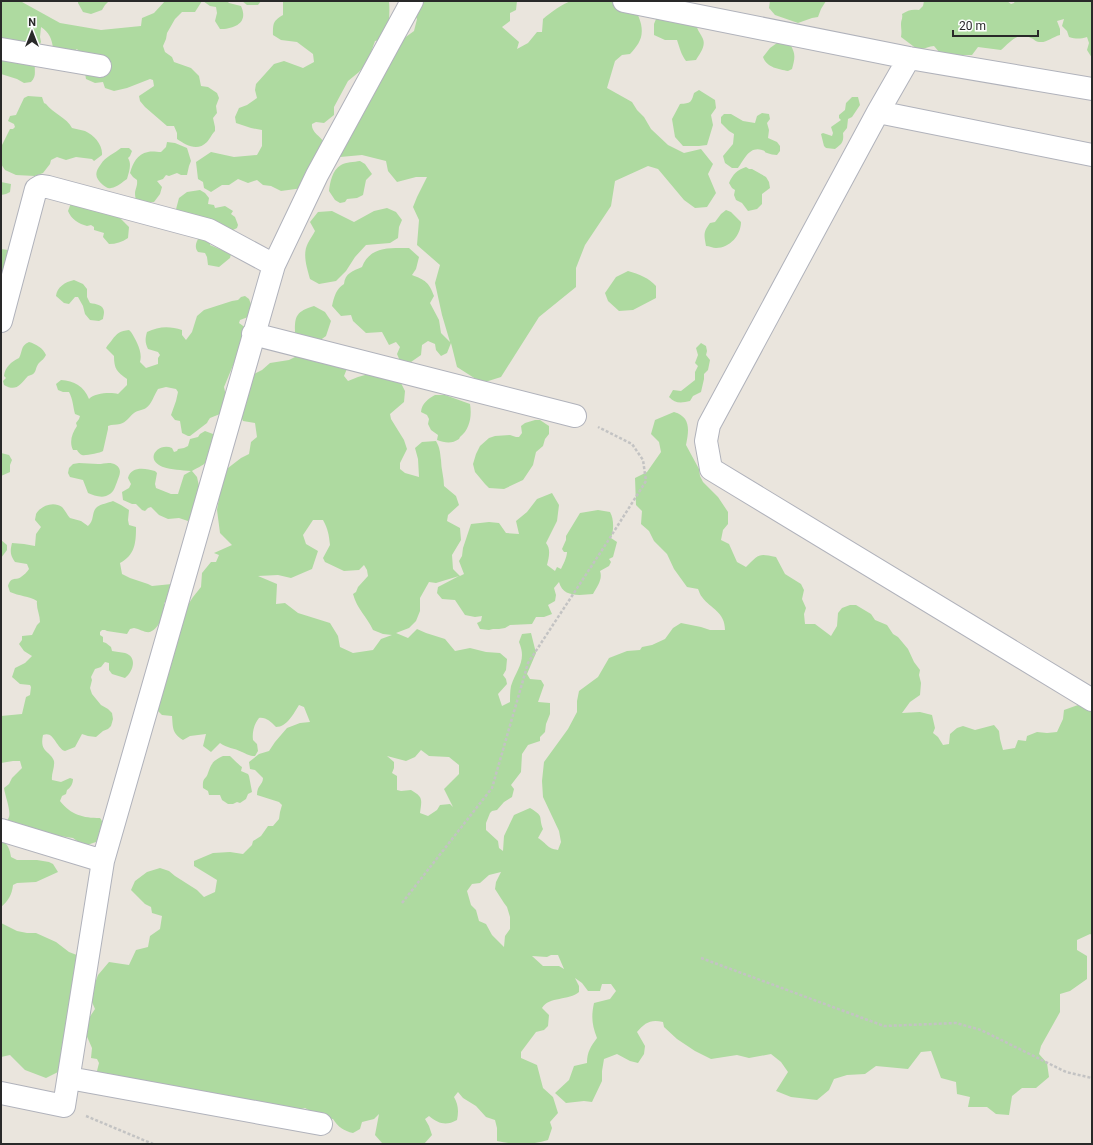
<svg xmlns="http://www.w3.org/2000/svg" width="1093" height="1145" viewBox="0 0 1093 1145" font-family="Roboto,sans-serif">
  <rect width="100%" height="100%" fill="#eae5dd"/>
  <path fill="#aedaa0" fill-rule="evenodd" d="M78,1H109L105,5L102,10L91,14L83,12L78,3Z
    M165,1H202L195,12H182L175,19L167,33L166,39L163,46L165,52L172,57L174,62L191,68L199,76L201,86L208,87L217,93L219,98L216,106L217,113L213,118L215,127V131C211,135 210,139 207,142C197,152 186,145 177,139V133L174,126H167L145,107L140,101L139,96L154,86L153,80L150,79L127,88L114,91L105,88L103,82L95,83L86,79L82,55L77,49L71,53L53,48C52,39 49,32 41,27L40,37L41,42C38,48 35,56 35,64C34,71 37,76 31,82L24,83L17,79L1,74V2H22L60,23L101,30L141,26L142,18L154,13Z
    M203,1H227L229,3L241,6C249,23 234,29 220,29L215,21L217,13L216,7L210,6Z
    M242,1H261L258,5H247Z
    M283,1H389C390,14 389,26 386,39L375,41L368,61L359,72L348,81L334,107V115L324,123L316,122L312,124C311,132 320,136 324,142L303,188L281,191L271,186L263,185L257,180L248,183L238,179L229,185H222L211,192L204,188L203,182L198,179L196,162L211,152L234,157L257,155L262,146V130L251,128L236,123L235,117L239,108L247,105L257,98L255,90L256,84L274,64L284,61L303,68L314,62L313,54L297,42L281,40L273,35C273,23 273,21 283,15Z
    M407,1H517L516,10L510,13V21L502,27L519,42L517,49L528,43L537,32H542L543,19C550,13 563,3 572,1C585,0 627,0 635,10C638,14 640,20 641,24C644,38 638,45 630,54L622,55L615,61L607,88L632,102L637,110L644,117L651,129L668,145L684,153L701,149L713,164L708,174L716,193L707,207L695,208L684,200L658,169L648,166L615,181L611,206L585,245L576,268V287L539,317L501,377L482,383L457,367L451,343L447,353L441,356L436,350L435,344L428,341L422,345L421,355L411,362L400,361L397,354L400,347L396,342L389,345L382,332L366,333L353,321L351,315L341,316L332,306C334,297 336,289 344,284C345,273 353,271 362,267C370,246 390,248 409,248L419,257L416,269L412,275C425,280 429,282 434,296L430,303L439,320L441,333L450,342L442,315L435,283L440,265L417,245L419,220L413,207L417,197L427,177H416L397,182L388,171L386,161L362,155L340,157L331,131L381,80L389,67L403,39L414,31L417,19L413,12Z
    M770,1H826L821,9L818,17L812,18L798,23L775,15L769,8Z
    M924,1H1007L1011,4L1014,3L1015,1C1022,1 1027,3 1034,1H1092V58L1087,50L1089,43L1087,37C1080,39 1076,39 1069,37L1067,31L1062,26L1064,19L1057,21L1060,29V35C1052,37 1047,43 1039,42C1036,42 1034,39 1031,38C1018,31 1010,42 1001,50L978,47L972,55H957L940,53L934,46C929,46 924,50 917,49L901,37C902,31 901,29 901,24C901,20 903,18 902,14C908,10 912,9 919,10L923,6Z
    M663,15L682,20L692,26L696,25C698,31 700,33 702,37C707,45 700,53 696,60L686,61C681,54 680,49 677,40H665L654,35V24L656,19Z
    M777,43L790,44C796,54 795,58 792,69L788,71C779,69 767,68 763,57L770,48Z
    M699,90L715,100L716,108L711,115L713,125L707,145L699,146H683L675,137L672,119L680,104C691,103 691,103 694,93Z
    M28,96L42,97L44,103L46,104C53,113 67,118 72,128C76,129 81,130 85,131C94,135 103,145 102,155L94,161L92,159L76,157L66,160L57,157L51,160L50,164L43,173L35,176L16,175L5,170L1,164V147L10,129H13L15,127L14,124L8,121L10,116L16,115L24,98Z
    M852,97H858L860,105L852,117L848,119L847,128L843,133C844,142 842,144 835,149L826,148L824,146L821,134L823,133L832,136L833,133L831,127L841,120L839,118V115L845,110L846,103Z
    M762,113L769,114L770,119L767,123L769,130L768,138L777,142L780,146V151L777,155C774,155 770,154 767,153C762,151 768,152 762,150C749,146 744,160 738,168H732L725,163L723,156L733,144L734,134L729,131L721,123V117L724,114H731L743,121L755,123L757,116Z
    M167,142L175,143L187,148L191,161L189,166L187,175H181L177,173L169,176L166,175L163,179L157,181L162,187L160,194L154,202H145L136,200C133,189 138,189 137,180L133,177L130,173C133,163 137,154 148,152C152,151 157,152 161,152L166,147Z
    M121,148H129L132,151L130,156L128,158C132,164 129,172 127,179C122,182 118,187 111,188C108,189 106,187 103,185C95,178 94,173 101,164C105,157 115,153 121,148Z
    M360,161L365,164L372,174L366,180L363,195L357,198L347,199L345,202L340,203L335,200L329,191C330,183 332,170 341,165C346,162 354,162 360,161Z
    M746,167L749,169H752L766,177L769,182L770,188L762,194V204L757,209L748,211L742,203L736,200L734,195L735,190L732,188L729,183C733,174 737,170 746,167Z
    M1,182L11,184L10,192L6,194L1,195Z
    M200,190L205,193L209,198L208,204L214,205L215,208L225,206L233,211L231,214L235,217L238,225L237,228L227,233L175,213L179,198L187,192Z
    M71,203L117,215L129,227L128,238C122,242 116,244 109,244L103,237L104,233L94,230V227L91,225L87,226C79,224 71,219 68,211Z
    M387,208L396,212L402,220L399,227L398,238L390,243L366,245L355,257L346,271L336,281L319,284L310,279C307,268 302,254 308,243C310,239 313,235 315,231L310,222L318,212L332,211L354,222L374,211Z
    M726,210L731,212L741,222C741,235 730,248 716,248C713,248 709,246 706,246C704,235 703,232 710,223L715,222L721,214Z
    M204,229L210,232V245L231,254L230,258L219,267L208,265L207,257L205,253L198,252C192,245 200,236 204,229Z
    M1,249L8,250L13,255L1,294Z
    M628,271C639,274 649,278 656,286V298L633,310L619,311L608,301L605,293L616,277Z
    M74,280L83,284L87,289V297L90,303C96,304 104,305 104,312C104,315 103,317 103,319L99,321L90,320L85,314L83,306L78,297H75L69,304L64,303L56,296C57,287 65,282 74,280Z
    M245,296L249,299L252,307L248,317L240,320L239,323L246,328L241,353L234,363L224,387L226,396L220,414L210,418L208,421L207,423L190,436H188L182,433L180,421L175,420L171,415L176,401L178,392L176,389L166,387L158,389C154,395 152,404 146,408C143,410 138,410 134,413C130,416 126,423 120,424C116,425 112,424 108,426V429L103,451C100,453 85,456 82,455C81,455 78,452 77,450H73C69,442 72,433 77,426L76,423L79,419L80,416L75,414C73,407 73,399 69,392H63L58,390L56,384L61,380C74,381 84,386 89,399C94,393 111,392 118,394L127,385V379C117,372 114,369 114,356L106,348C108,344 110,343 112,340C117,333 120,331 129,330L131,332C136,340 143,352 140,362L146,368L158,364V358L160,355L158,352L148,349C145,343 145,339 147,332C159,326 170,326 182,330V335L186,340L192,332L197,316L204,310L232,301L238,300L241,297Z
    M314,306L325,312L331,321L326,336L315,344L295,338C295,319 293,312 314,306Z
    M29,342C36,344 43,348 46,355C44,359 42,360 39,363C34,369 38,374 28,376C20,385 16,392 4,385L3,381L6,378L4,376C5,367 11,362 19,358C23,351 20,346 29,342Z
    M701,343L706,346L707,351L706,355L710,360L708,370L704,374V379L701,392L693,396L690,401C682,403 675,404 669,397L673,390L681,391L695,380V372L698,366L695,363L698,355L696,348Z
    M297,356L350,361L344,376L348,381L358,377L372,373L399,379L405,391L404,402L390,414L391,419L404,440L407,449L400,463V469L405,473L419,477L418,459L415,448L422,442L436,441C440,448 440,452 441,460C441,469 444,477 444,486L456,496L459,505L448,515L447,521L460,528L461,540L452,555L453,569L460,576L464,574L459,561L462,556L463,548L471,524L489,522L499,523L506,533L519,534L516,521L527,512L537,499L552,493L559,505L557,521L546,543C551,549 549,557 547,565L555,571L557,567L561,569C563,565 567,557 567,552H564L562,549L566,540V536L580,513L598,510L610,512C614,519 614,530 611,538L617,542L613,557L609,559L611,562L609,566L600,571C603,579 597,587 593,594C580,595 563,598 559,582L554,588L556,595L555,601L548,605L552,614L544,617H536L532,624L510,625L505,628L499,629H493L489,630L480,629L477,623L481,621L482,616L475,617L465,615L455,600L442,599L437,593L438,587L459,576L436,583L429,582L420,598V611L416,621L409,628L396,633L408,638L417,629L426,633L445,639L455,651L470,648L486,652L500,653L507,659L506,670L503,675L506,679L507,684L498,694L502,706L510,702C510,697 510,691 511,686C517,668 527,661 519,642L522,634L531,633L536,653L527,674L530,679L541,680L544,685L538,702L550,703V714L546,724L545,732L540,737V741L528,745L522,754L521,772L511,785L514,789L512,797L504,802L497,810L492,811L490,813L486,823V830L498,841L499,848L503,851L504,836L514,815L530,808C545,817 538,816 543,829L538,838C548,844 546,848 558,850L561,842L559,831L543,797L542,781L544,762L568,729L577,712V701L579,691L598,677L609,658L627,651L640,650L642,647L652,645L665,639L673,628L681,623L701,627L710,630H725C725,612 711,609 702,597C700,595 699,591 698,589L687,587L674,569L667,554L654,541L649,531L641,524L642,511L636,505L635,478L647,472L661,452L659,442L651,434L655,420L674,412C691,417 689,430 686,445L699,469L700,476L703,482L718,497L728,512V524L723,530L721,540L729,544L737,562L746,567C759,554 758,553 776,557L785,574L801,584L804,590L802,599L806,608L804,614L805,624H815L831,636L837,626L838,613L842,608L850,605H856L871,614L875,620L887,625L893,634L898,637L908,649L914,662L920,670L919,675L921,683L920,695L910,702L902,713L920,712L932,715L935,728L933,733L938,737L943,745L949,744L950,734L957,728L963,726L975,730L994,725L999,731L1000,739L1003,750L1015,748L1018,740L1026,741L1027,736L1037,732L1047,733L1057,732L1063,719L1064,710L1078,705L1085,709L1092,710V935L1090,934L1077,940V950L1087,956V979L1070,991L1060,994V1012L1041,1046L1039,1054L1047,1063L1049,1077L1036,1088H1022L1012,1096L1009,1115L996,1114L987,1107H968L970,1097L957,1094L956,1082L941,1078L931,1051L921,1052L908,1069L876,1066L865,1074L847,1075L834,1079L829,1090L817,1100L791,1097L776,1091L788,1072L781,1062L771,1054L749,1058L737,1055L711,1059L695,1051L677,1039L664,1027L663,1022C650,1019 645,1023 637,1032L645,1046L644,1054L638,1063L630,1061L617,1054L604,1059L602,1071V1081L592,1102L584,1101L566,1103L555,1093L569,1080L574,1066L587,1063C587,1052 591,1046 597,1038C592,1025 591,1017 594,1003L610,999L616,991L611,984H602L600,991H588L582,983L575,978L579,986V992C569,1001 549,996 542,1008L549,1015L548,1026L544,1030L536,1032L521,1052V1058L537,1065L543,1088L553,1097L558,1113L550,1122L552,1128L548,1140C532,1145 513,1145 497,1141V1128L495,1120L486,1117L476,1106L463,1098L458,1092L454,1097C458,1104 459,1111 457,1120C446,1126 439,1124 429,1116L425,1119L429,1126L432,1135L424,1144H385L382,1143L375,1135L379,1114L374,1119L362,1122L360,1129L353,1133C344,1131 338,1127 333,1119L323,1118L305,1108L297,1110L100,1076L97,1071L99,1063L97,1059L91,1058L92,1048L85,1032L89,1018L95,1009L92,1002L95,983L98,975L109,962L129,965L136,950L148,947L150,936L160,929L162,916L152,913L151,907L145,904L131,890L135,881L147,872L160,868L169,871L175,876L197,890L204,897L215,892L217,880L194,866V861L213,853L230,852L243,854L252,845L253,841L261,836L268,826H273L279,819L280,812L282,805L279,802L257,795C257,785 263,785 263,778L255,770L250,769L249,762L259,754L269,751L275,742L287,728L300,723L310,722L304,707L299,705C294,713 287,727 276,727C271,722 266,717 259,718C254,724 252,733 253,740L257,744L258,751L255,756C249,756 247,754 242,752C234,748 227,748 220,743L211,752L203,746L206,734L190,736L183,740C172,733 173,728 172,716L162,715L156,709L161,701L155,697L186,608L193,597L201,587L202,573L211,562H216L219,555L214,553L232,545L220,533L217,510L221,487L223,476L228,468L241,458L249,454L251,442L257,437L255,423L243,421L239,412L254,374L262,370L270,363L289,360ZM313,520H323C328,529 329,535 330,545L323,558L325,562L344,571L359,570L364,565L367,570L368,576L358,587L356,592L353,594C357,609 367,617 373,630L383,634L392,635L381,639L373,650L353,653L340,647L338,636L330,623L298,613L285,603L276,604L277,584L258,576L278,575L291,578L312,569L318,551L306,544L303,535ZM421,750L429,756L449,757L459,765V774L444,789L453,807L450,804L440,805L437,810L428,816L420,813C422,799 423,797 411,790L401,791L397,790V776L392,773L394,768V762L387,756L406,761L415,757ZM501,872L496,882L495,889L504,903L507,907L510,917V929L505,936L504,947L492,935L486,924L479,921L476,910L471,905L467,891L472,884L480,883L489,875ZM551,955H558L564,969L559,966H543L532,956L547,957Z
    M435,395H445L470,404C472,416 470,429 460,437L459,439C452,444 445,443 437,440L438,435L431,430L428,424L429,419L427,415L421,412C422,403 428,399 435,395Z
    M535,420H540L549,426V434L545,439L543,446L536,452L533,465L523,480L504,489L489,488L485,484L475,472L473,464L476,454L480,446L489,438L495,436L510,435L516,437H519L522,433L521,426L525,423Z
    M205,431L213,434L214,437C212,444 210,457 206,462C203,466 196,468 192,471L197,477L199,486L192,517L188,521L179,518L168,519L159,515L151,507L148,508L145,511L142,510L136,504H132L123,500L122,492L129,488L131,484L128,478C131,466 145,468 155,471L157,473L155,484L156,488L171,494H178L184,475L191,471C181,470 172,470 163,467C143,459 159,442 172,448L174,452L177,451L178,449L184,448L188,446L190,439L198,437L200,434Z
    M1,453L9,455L12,460L10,465V472L1,476Z
    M79,463C85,463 92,464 98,464C104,464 110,461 116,465C123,470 119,476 117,482C114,489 114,493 106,496C100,498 93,495 88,493L83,480L70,477L68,473L69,468L73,464Z
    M113,501L121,505L129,510L128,520L129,525L136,527C136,543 135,555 120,563L122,574L130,578L148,584L152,586L172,584V597L164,603C167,611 159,629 150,632C145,633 140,629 134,628L130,629L127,634L107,631L105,630H102L100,632V635L103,637V642L106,643L111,647L112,651C116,652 121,652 125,653C138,657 133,672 125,678L112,674L109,670V663L105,662L101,667L95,669L91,677L92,680L90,688L92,694L101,705L108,709L112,713L113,719L111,726L108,729L103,731L96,737L88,736L82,734L75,747L65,751C56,748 54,730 43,735C39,753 51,751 54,761C55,768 51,774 52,780L61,782L70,778L73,779C73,784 70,788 67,790L66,794L62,796L60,801C71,815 83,818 100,818C106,825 101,833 99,841L84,846L73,838L1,827C3,824 8,820 9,817C11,810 5,796 4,788L9,784L12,778L22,768L20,761H13L1,763V716L22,714L26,697L30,695L31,687L30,685L20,684L12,677L15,668L25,663L32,656L24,651L19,644L22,640V636L32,635L37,625L40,622C40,615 36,608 37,601C29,596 19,596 10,592L8,586C11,576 15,581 21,577C24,575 27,572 29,569L27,564L15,562C10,555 10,551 12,543L24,544L35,546L36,534L41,527L35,520C35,519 36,515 36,514C41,505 54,501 62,507C65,510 67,515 70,518L81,521L88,526C95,520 91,512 97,507C101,504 108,503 113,501Z
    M1,540L7,545V550L1,558Z
    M223,756C226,756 228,756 230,756C231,757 239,765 242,767L241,771L248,774L249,776L252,792L248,794L246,799L240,803L237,802L233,804H228L222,800L220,795H209L208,791L203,788C202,777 206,780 208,773C212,762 213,761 223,756Z
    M1,841C8,843 10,850 11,857L17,860H37L49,862L53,864L58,872L36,882L17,883L13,885C12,895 8,901 1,907Z
    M1,923L17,931L27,933H36L56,942L69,952L82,957L62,1070L46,1078L25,1070L10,1055L1,1057Z"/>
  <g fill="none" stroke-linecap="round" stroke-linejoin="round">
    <defs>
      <path id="minor" d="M624,1L909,58L1092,89
        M1,49L100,66
        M909,58L878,112L709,425L706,441L711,469L1092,700
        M878,112L1092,155
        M1,321L36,189L41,186L48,187L209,230L274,265
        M253,334L575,416
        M1,830L103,861
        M69,1078L321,1124
        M1,1093L64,1106L103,861L274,265L317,175L412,1"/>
    </defs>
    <use href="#minor" stroke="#b0b2bb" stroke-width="24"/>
    <path stroke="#c3c3c3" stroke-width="2.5" stroke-dasharray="3 2" stroke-linecap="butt" d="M402,903L492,788L528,663L606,544L646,481L643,460L632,444L598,427
      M701,958L884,1026L956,1023L981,1030L1066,1072L1092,1078
      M86,1116L153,1144"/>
    <use href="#minor" stroke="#fff" stroke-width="22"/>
  </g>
  <rect width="1093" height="1145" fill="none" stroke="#292929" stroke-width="4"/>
  <g transform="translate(32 32)" stroke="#ffffff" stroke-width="3" paint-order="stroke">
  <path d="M0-3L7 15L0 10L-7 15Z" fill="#292929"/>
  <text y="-6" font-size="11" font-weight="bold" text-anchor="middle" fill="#292929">N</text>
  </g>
  <path d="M953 30v6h85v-6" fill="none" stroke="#292929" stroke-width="2"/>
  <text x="959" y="30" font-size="12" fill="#292929" stroke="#ffffff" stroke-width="3" paint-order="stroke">20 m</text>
</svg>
